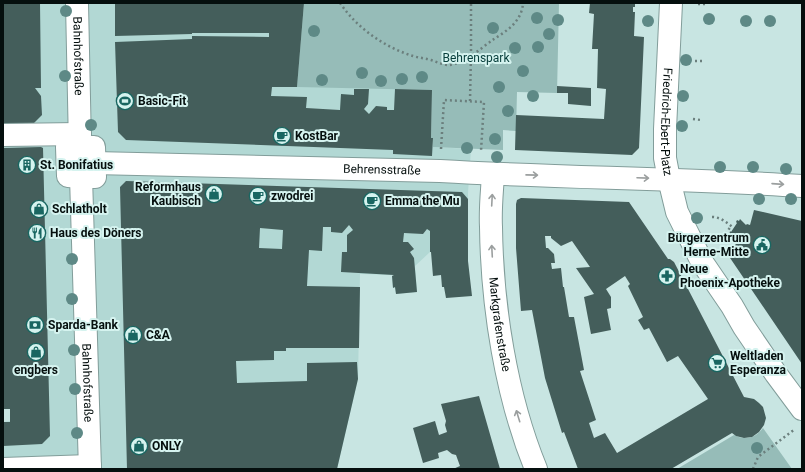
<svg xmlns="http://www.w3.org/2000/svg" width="805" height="472" viewBox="0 0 805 472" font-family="Roboto,sans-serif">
  <rect width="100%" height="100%" fill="#c8e5e2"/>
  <path fill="#b2d8d4" d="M3,3H304L301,52L432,90L431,137L433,138V147L471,149L468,193V251L430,252L415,266L417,292L396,294L395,288H393L392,276L394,275L360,274L358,379L337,469H3V422L10,421V409H3Z"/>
  <path fill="#96bcb8" d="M304,3H559L557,93L517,92L516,131L503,130V150L433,147V138H431L432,90L297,87Z
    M763,428L792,469H677L734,435C745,441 756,438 763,428Z"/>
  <path fill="#445e5b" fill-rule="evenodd" d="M3,3H40L41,88H35L41,96L42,115L34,123H3Z
    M115,3H304L297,87H272L271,96L307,97L306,108L340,110L341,94L354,95V89H369L368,104L364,109L369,114L376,106L387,107V110H394L395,89L432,90L431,138H433L432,156L393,154V150L126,140L118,132L115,42L192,39V36L269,37V33H192V34L115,36Z
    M590,3H633L635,4V7H633V12H635L634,36L644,37L639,148L632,155L515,150L516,115L604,119L606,89L597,88L598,49H592L594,14L589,13Z
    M557,86L591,88V106L568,104V93H557Z
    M41,147L43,148L50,436L42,444L3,446V422H10V409H3V148Z
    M126,181L462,192L468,199V261L472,296L446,298L444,287H442L441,275L433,276L431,252H430V231L427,229L423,234L404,233L403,242H408L414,249L410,252L414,258L417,292L396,294L395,287L393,288L392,276L394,275L341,272L342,252H347V235L353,230L349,225L342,233L331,232V227H323L322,251L309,250L307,286L360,287L359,348H286V351H274V360L236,361L237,383L344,380L307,381V363L357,362L358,379L337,469H127L120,187ZM260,228L283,230L282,249L259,248Z
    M521,198L629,202L668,259H670L674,262L744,397L754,399L759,403L763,407L766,418L764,425L759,432L752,437L744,438L736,436L732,433L671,469H578L564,432L562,433L545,378L532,310L521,311L516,248V204L517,200ZM545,236H551V238L561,246L572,241L590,267L576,268L594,294L584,297L591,334L611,330L607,309L611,308V297L606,289L625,276L630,284L628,286L643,317L638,320L644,330L649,328L667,362L678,356L708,399L617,453L605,433L594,438L589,423L596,420L580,371L584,370L574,317H569L564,287H563L561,268L552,269L551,263H555L554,254L548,248H546Z
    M754,210L802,221V364L726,252L733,247L738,242L732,236L731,237L729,236L730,231L731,232L737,223L736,222L737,220L739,221L740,219L746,225L747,224L750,225Z
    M479,396L500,469H453L460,466L456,455L452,454L447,450L438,453L439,458L423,463L413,428L435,421L439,435L447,432L445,425L446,421L441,404Z"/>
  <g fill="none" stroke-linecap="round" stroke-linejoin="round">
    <defs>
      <g id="street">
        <path id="s1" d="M77,3L80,146"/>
        <path id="s2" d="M671,3L665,129V158L669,179L677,212L702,262L732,306L744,327L776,374L802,409"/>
        <path d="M3,135L80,134"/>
        <path id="s3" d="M94,163L440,171C560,178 681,178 802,186"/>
        <path id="s4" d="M493,175C492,192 490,209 491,227C492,306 506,396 536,469"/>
        <path id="s5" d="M81,177H95L94,147H67L68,176L81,177L90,469"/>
        <path d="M3,469L90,466"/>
      </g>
    </defs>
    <use href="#street" stroke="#829d9a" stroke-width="24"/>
    <path stroke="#6b7f7d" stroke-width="2.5" stroke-dasharray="2 3" stroke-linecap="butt" d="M340,3C357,28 384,47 413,56C419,58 425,58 431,60C437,62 443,65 449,65C464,64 481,48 494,39C507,31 522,21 523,3
      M698,4H706
      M695,61H704
      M470,101L471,54V3
      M693,119L701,120
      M441,149L444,100L484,102L481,151
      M712,217C721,217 727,223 734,228
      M723,238L731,226
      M753,469L758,457L795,429"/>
    <use href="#street" stroke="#fff" stroke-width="22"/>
  </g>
  <g fill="#5e8986">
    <circle cx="66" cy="11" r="6"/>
    <circle cx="537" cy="18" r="6"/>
    <circle cx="709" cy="19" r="6"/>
    <circle cx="558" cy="20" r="6"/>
    <circle cx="648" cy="21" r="6"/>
    <circle cx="746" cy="21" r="6"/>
    <circle cx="770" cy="21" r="6"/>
    <circle cx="493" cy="28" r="6"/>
    <circle cx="314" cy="31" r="6"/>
    <circle cx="549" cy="34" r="6"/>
    <circle cx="538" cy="47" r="6"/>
    <circle cx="515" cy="48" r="6"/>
    <circle cx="686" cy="60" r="6"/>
    <circle cx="523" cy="71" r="6"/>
    <circle cx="362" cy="73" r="6"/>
    <circle cx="65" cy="76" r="6"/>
    <circle cx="422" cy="77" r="6"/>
    <circle cx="402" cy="79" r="6"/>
    <circle cx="322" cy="80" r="6"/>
    <circle cx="381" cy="81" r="6"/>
    <circle cx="499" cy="87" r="6"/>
    <circle cx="533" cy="96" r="6"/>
    <circle cx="683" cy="96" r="6"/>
    <circle cx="508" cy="111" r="6"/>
    <circle cx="91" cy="125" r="6"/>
    <circle cx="682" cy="126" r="6"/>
    <circle cx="495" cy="139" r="6"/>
    <circle cx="467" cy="148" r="6"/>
    <circle cx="497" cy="157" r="6"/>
    <circle cx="720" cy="167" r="6"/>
    <circle cx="753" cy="167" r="6"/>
    <circle cx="786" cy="169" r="6"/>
    <circle cx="759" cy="199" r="6"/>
    <circle cx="791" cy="199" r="6"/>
    <circle cx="697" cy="218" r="6"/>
    <circle cx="72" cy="259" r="6"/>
    <circle cx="72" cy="299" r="6"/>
    <circle cx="74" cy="350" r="6"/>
    <circle cx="75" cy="389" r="6"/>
    <circle cx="77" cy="433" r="6"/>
    <circle cx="757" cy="448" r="6"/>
  </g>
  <defs><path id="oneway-shaft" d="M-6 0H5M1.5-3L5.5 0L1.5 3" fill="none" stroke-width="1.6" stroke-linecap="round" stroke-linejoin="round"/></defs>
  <g stroke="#9b9f9f">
    <use href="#oneway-shaft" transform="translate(532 175) rotate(1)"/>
    <use href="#oneway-shaft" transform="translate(643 178) rotate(2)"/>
    <use href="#oneway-shaft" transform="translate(778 184) rotate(4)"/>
    <use href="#oneway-shaft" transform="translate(492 200) rotate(-87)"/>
    <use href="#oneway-shaft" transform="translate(492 251) rotate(-93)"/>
    <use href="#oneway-shaft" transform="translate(518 416) rotate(-107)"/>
  </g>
  <defs>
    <symbol id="stadium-ring" viewBox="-11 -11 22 22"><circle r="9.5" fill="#d5f3ef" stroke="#196661" stroke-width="1.5"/><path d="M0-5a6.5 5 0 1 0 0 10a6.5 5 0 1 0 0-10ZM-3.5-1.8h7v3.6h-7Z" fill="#196661"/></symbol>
    <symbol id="cafe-ring" viewBox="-11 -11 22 22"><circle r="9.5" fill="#d5f3ef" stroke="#196661" stroke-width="1.5"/><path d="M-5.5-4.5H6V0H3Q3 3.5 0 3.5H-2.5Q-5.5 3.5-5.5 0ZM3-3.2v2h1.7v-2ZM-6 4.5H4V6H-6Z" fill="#196661"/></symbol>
    <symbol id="building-ring" viewBox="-11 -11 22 22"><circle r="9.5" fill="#d5f3ef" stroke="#196661" stroke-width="1.5"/><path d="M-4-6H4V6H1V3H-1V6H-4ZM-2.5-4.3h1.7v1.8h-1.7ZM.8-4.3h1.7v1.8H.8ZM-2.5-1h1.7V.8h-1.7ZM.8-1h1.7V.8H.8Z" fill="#196661"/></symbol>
    <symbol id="shop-ring" viewBox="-11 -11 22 22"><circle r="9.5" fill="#d5f3ef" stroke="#196661" stroke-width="1.5"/><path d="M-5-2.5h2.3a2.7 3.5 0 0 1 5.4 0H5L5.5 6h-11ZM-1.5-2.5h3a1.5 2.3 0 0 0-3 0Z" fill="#196661"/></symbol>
    <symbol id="restaurant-ring" viewBox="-11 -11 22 22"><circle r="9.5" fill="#d5f3ef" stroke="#196661" stroke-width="1.5"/><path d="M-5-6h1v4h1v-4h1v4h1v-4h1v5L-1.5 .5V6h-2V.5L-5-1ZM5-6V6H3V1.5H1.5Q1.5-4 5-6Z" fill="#196661"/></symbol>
    <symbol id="civic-ring" viewBox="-11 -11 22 22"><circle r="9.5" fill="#d5f3ef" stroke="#196661" stroke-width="1.5"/><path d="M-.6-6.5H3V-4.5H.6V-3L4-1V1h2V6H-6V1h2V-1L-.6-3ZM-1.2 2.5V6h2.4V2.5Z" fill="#196661"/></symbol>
    <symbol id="pharmacy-ring" viewBox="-11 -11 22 22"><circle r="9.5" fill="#d5f3ef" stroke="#196661" stroke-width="1.5"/><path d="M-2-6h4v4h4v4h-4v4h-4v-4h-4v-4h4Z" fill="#196661"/></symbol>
    <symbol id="bank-ring" viewBox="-11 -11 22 22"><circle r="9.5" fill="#d5f3ef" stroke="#196661" stroke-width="1.5"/><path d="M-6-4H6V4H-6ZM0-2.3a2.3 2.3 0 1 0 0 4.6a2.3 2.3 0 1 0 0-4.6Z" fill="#196661"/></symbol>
    <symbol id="supermarket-ring" viewBox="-11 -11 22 22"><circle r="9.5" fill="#d5f3ef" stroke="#196661" stroke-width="1.5"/><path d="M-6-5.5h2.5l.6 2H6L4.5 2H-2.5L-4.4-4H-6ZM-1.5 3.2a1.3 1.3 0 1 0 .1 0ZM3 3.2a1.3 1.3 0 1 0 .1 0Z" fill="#196661"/></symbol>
  </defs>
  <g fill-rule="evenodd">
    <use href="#stadium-ring" x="115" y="91" width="20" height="20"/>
    <use href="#cafe-ring" x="272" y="126" width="20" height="20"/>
    <use href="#building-ring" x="17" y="155" width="20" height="20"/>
    <use href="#shop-ring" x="204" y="184" width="20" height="20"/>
    <use href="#cafe-ring" x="248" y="186" width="20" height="20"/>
    <use href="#cafe-ring" x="362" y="191" width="20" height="20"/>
    <use href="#shop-ring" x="29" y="199" width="20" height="20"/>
    <use href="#restaurant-ring" x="27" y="223" width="20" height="20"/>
    <use href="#civic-ring" x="752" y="235" width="20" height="20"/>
    <use href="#pharmacy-ring" x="657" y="266" width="20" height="20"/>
    <use href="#bank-ring" x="25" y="315" width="20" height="20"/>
    <use href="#shop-ring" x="123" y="325" width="20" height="20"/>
    <use href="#shop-ring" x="26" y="342" width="20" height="20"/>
    <use href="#supermarket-ring" x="707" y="353" width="20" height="20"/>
    <use href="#shop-ring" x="129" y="436" width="20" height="20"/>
  </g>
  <g text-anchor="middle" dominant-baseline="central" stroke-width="4" stroke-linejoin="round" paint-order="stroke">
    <g font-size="12" fill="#050f0e" stroke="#d5f3ef">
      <text stroke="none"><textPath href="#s1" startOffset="53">Bahnhofstraße</textPath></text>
      <text stroke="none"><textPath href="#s2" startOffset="119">Friedrich-Ebert-Platz</textPath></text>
      <text stroke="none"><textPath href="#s3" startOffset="288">Behrensstraße</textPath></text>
      <text stroke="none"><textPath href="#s4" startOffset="150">Markgrafenstraße</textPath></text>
      <text stroke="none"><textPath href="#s5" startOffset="319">Bahnhofstraße</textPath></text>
    </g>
    <g font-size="12" fill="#073e3b" stroke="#d5f3ef">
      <text x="476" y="58">Behrenspark</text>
    </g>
    <g font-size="12" font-weight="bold" fill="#050f0e" stroke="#d5f3ef" text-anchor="start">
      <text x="138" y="101">Basic-Fit</text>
      <text x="295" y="136">KostBar</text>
      <text x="40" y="165">St. Bonifatius</text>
      <text x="201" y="187" text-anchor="end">Reformhaus<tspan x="201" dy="14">Kaubisch</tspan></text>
      <text x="271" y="196">zwodrei</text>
      <text x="385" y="201">Emma the Mu</text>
      <text x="52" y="209">Schlatholt</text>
      <text x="50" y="233">Haus des Döners</text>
      <text x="749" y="238" text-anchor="end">Bürgerzentrum<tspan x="749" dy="14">Herne-Mitte</tspan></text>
      <text x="680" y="269">Neue<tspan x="680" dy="14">Phoenix-Apotheke</tspan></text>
      <text x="48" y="325">Sparda-Bank</text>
      <text x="146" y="335">C&amp;A</text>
      <text x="730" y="356">Weltladen<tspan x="730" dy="14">Esperanza</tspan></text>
      <text x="36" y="370" text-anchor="middle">engbers</text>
      <text x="152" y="446">ONLY</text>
    </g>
  </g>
  <rect width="805" height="472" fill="none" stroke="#050f0e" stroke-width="8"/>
</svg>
